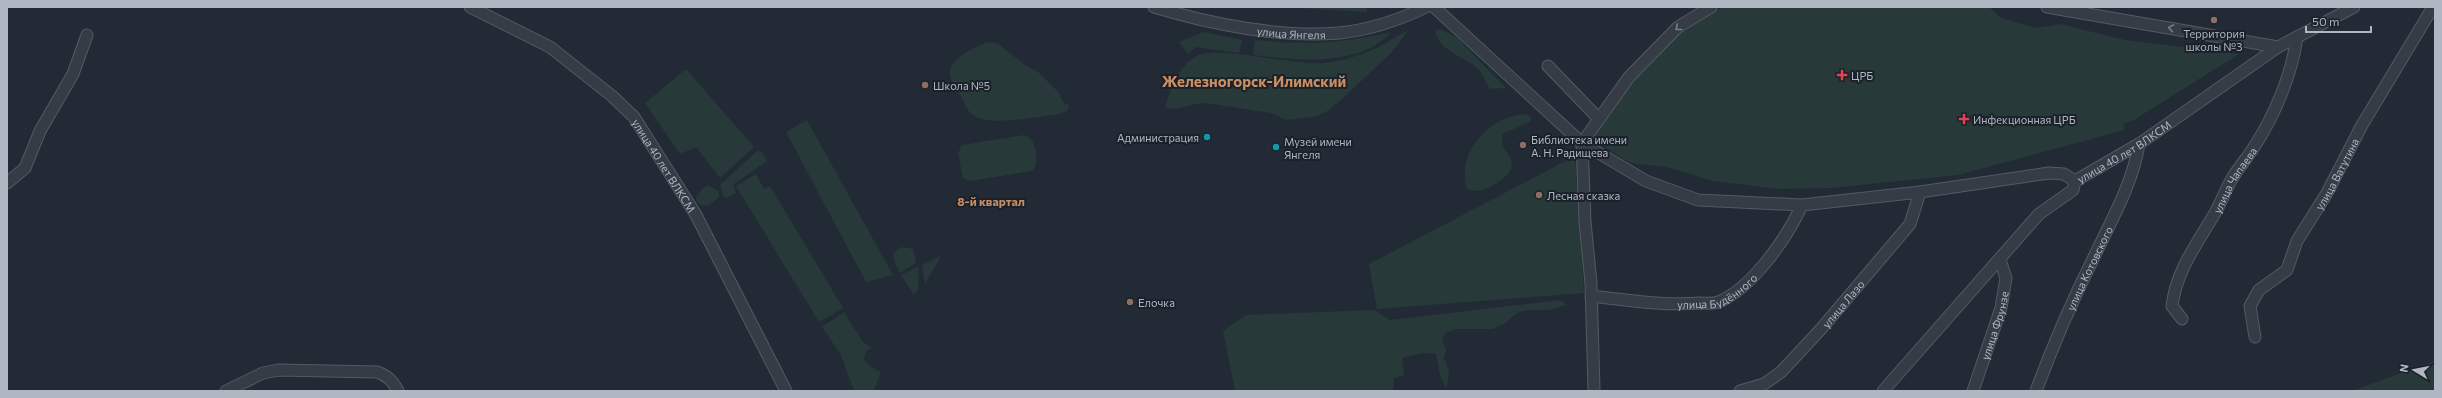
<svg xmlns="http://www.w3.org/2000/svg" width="2442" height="398" viewBox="0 0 2442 398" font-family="Commissioner,sans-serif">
  <rect width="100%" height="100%" fill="#222b35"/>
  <path fill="#273938" d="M1279,7H1366L1367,12Z
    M1722,7H1989L2001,18L2036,28L2060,24L2125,40L2239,54L2134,120L2123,124L2125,130L1958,175L1831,188L1779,189L1713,181L1667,167L1630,163L1605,147L1592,133L1644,69L1685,28Z
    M1440,29L1457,38L1506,88L1490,89C1486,83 1484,75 1479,70C1465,56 1441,53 1435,32Z
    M1408,31L1391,53L1341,100L1326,112L1313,117L1287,120L1271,113L1206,103C1191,103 1179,111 1165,108C1170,90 1178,67 1195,57C1216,44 1293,66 1324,63C1343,61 1361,55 1379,47C1390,41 1394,36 1408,31Z
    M1204,32L1242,40L1239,53L1196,47L1188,54L1179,42Z
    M1391,32C1360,68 1295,60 1253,55L1255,40C1308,45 1339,44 1391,32Z
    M988,42L997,43L1025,65L1038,72L1058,92L1064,103L1069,105L1067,111L1059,114C1037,117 999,125 979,118C969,115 966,107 962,98C958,91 952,84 950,76C947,58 975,48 988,42Z
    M686,69L754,147L720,178L696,147L680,154L645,103Z
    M1526,114L1531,118L1530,122L1502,134C1501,153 1511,151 1512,165C1512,176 1489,189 1479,191C1476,191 1470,190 1467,189C1456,151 1490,116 1526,114Z
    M807,120L893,275L866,282L786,132Z
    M1024,135C1037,137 1040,163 1032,171L970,181L963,178L958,153L962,145Z
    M757,151L762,152L767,161L733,185L736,193L726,198L723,196L720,185Z
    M1575,156L1584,293L1377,309L1369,264Z
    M756,174L764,189L770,186L843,308L819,322L736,186Z
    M708,185L719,191V197L709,205L702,206L697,202L696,197L702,189Z
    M903,247L913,249L916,263L900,273C894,261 888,252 903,247Z
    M941,256L925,284L922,265Z
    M919,266L918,289L914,295L901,275Z
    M1560,300L1567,305L1548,310H1527L1517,313L1504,324L1493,329H1456L1445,333L1442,340L1446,350L1444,359C1450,370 1450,376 1446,388L1440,375L1436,354L1423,353L1402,358L1404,375L1394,378L1393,391H1235L1223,331L1246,315L1374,310L1390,320Z
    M844,312L863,342L872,348L866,351L864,359L871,367L881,372L874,391H854L841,355L822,327Z
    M2435,361V391H2354L2360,388Z"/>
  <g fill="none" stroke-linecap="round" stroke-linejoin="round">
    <defs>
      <g id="minor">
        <path id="s1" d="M470,7L550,47L612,96L634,117L696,215L786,391"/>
        <path id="s2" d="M1154,7C1210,24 1281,38 1339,33C1369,30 1399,20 1426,7"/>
        <path d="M1434,7L1582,143L1646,181L1698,200L1802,205L1920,192L2049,173L2064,174L2075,181"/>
        <path d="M2047,7L2278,47"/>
        <path d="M1548,66L1599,119"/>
        <path d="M7,183L25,168L40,131L73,74L87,35"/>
        <path id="s3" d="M1591,296C1628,300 1664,306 1700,303C1706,303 1713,304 1718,302C1752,289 1788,236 1802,205"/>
        <path id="s4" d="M2182,319L2172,306C2176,271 2198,242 2215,213C2222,201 2226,188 2233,177C2239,167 2248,157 2254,147C2275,115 2292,74 2297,37"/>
        <path id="s5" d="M2255,337L2250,306L2259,290L2287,270L2297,241L2327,193L2362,125L2433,7"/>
        <path d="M226,391L263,373L278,370L377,372C387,375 393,381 398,391"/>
        <path d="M1594,391L1591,283L1585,222L1582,143L1629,77L1678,27L1711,7"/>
        <path id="s6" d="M1740,391L1764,384L1781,372L1821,329L1910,224L1920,192"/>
        <path id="s7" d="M1883,391L2039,214L2073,190L2075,181L2139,144L2278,47L2354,7"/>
        <path id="s8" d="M1973,391L2001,308L2006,278L2000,260"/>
        <path id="s9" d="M2036,391C2053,345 2072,301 2094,257C2111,221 2133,183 2139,144"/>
      </g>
    </defs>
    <use href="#minor" stroke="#535a63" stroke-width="13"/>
    <use href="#minor" stroke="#353c46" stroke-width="11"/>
  </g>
  <defs><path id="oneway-chevron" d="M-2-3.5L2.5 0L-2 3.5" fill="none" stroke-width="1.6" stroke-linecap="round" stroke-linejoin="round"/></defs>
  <g stroke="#79808a">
    <use href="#oneway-chevron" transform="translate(1678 28) rotate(141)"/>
    <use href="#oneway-chevron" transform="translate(2171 28) rotate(-170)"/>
  </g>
  <g fill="#8d6e63" stroke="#1b212a" stroke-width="1.5">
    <circle cx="2214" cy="20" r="4"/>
    <circle cx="925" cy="85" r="4"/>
    <circle cx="1523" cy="145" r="4"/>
    <circle cx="1539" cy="195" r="4"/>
    <circle cx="1130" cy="302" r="4"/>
  </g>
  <g fill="#e0444e" stroke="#1b212a" stroke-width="1.5">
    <path d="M1840 69h4v4h4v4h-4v4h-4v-4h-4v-4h4z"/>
    <path d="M1962 113h4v4h4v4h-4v4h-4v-4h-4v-4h4z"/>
  </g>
  <g fill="#0f9aa8" stroke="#1b212a" stroke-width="1.5">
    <circle cx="1207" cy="137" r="4"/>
    <circle cx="1276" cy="147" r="4"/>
  </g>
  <g text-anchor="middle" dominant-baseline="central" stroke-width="4" stroke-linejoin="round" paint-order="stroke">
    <g font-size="11" fill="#b0b7c2" stroke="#1b212a">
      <text stroke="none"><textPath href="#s2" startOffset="140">улица Янгеля</textPath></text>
      <text stroke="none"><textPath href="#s7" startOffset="344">улица 40 лет ВЛКСМ</textPath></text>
      <text stroke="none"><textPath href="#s1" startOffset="256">улица 40 лет ВЛКСМ</textPath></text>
      <text stroke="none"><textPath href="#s5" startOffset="193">улица Ватутина</textPath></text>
      <text stroke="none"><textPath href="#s4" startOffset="158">улица Чапаева</textPath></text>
      <text stroke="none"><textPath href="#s9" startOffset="134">улица Котовского</textPath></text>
      <text stroke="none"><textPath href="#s3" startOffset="130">улица Будённого</textPath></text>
      <text stroke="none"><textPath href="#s6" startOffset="138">улица Лазо</textPath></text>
      <text stroke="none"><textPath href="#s8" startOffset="69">улица Фрунзе</textPath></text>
    </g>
    <g font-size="11" fill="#b0b7c2" stroke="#1b212a" text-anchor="start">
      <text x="2214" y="33" text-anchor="middle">Территория<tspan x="2214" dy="13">школы №3</tspan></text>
      <text x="1851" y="75">ЦРБ</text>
      <text x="933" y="85">Школа №5</text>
      <text x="1973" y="119">Инфекционная ЦРБ</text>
      <text x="1199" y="137" text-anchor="end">Администрация</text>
      <text x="1531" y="139">Библиотека имени<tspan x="1531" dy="13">А. Н. Радищева</tspan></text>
      <text x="1284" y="141">Музей имени<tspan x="1284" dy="13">Янгеля</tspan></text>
      <text x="1547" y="195">Лесная сказка</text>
      <text x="1138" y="302">Елочка</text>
    </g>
    <g font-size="12" font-weight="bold" fill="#c88e65" stroke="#1b212a">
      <text x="991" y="201">8-й квартал</text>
    </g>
    <g font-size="15" font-weight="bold" fill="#c88e65" stroke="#1b212a">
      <text x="1254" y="81">Железногорск-Илимский</text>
    </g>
  </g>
  <rect width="2442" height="398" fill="none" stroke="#b0b7c2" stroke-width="16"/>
  <g transform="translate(2414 370) rotate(280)" stroke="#1b212a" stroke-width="3" paint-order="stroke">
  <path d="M0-3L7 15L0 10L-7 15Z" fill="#b0b7c2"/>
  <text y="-6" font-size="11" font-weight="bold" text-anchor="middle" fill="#b0b7c2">N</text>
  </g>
  <path d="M2306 26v6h65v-6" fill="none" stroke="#b0b7c2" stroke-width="2"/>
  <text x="2312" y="26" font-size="12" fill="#b0b7c2" stroke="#1b212a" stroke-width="3" paint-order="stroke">50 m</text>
</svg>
